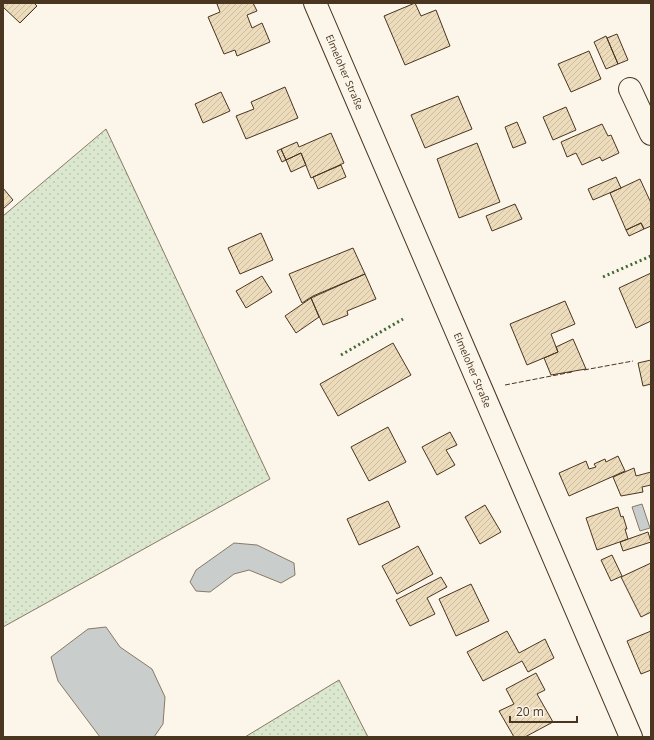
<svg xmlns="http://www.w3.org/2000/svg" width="654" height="740" viewBox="0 0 654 740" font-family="'Open Sans',sans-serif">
  <defs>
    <pattern id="grass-dots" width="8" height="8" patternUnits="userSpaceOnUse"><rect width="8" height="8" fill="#dce7d0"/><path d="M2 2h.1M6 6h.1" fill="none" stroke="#bec7b2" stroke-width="1.8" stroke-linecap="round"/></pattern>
    <pattern id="building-hatch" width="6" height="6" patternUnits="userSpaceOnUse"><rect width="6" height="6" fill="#ecdcbc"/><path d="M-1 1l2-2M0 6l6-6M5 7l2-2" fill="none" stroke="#ccbda1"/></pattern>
  </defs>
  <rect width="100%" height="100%" fill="#fbf6e9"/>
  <path fill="url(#grass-dots)" stroke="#887966" d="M106,129L270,479L3,627V216Z
    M339,680L368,737H245Z"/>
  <path fill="#c9cecd" stroke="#887966" d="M642,504L650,528L640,531L632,507Z
    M234,543L257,545L294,563L295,575L281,583L249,570L234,574L210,592L196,591L190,582L196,570Z
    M106,627L120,647L152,669L165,697L163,724L154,737H100L58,681L51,657L88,629Z"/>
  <path fill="url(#building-hatch)" stroke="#4a3520" d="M3,3H34L37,6L20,23L3,7Z
    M219,3H253L257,11L247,15L252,28L262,23L270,42L237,56L235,50L224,54L208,17L220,12L217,4Z
    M415,3L421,16L436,10L450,46L405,65L384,16Z
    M617,34L628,60L618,64L607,38Z
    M606,36L618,64L606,69L594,42Z
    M589,51L601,79L571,92L558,64Z
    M285,87L298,118L246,139L236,116L254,109L251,102Z
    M221,92L230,111L203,123L195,104Z
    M458,96L472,129L425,148L411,115Z
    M566,107L576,130L553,140L543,117Z
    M517,122L526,143L513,148L505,127Z
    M602,124L608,136L611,135L619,153L602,161L600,157L582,165L576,153L567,157L561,142Z
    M331,133L344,163L311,178L301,153L286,160L281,149L297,142L299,147Z
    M477,143L500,202L459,218L437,159Z
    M281,149L286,160L282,162L277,151Z
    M301,153L306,165L291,172L286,160Z
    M341,165L346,177L318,189L313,177Z
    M616,177L621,188L593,200L588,189Z
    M640,179L651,203V226L644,229L641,223L626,230L610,193Z
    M3,188L13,200L3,209Z
    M515,204L522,219L492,231L486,216Z
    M641,223L644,229L629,236L626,230Z
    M261,233L273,260L240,274L228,248Z
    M353,248L365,274L313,296L302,303L289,274Z
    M651,273V321L636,328L619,288Z
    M365,274L376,299L347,311L348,315L323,325L311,298Z
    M262,276L272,292L246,308L236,291Z
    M311,298L319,317L296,333L285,316Z
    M565,301L575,324L551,334L558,352L527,365L510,324Z
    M573,339L586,369L551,375L544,358L558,352L556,347Z
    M393,343L411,375L338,416L320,384Z
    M651,360V384L643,386L638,363Z
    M388,427L406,462L369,481L351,447Z
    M450,432L457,445L446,450L455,465L437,475L422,447Z
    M618,456L625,471L569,496L559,473L586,461L589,469L596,467L594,464L605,459L606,462Z
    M634,468L636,476L651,472V485L642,487L643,492L621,496L613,477Z
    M388,501L400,527L359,545L347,519Z
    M485,505L501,532L480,544L465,517Z
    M618,507L621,517L623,516L627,529H625L628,539L597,550L586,518Z
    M648,532L651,542L623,551L620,542Z
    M418,546L433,574L397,594L382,566Z
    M612,555L622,576L611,581L601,560Z
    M651,563V612L641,617L621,577Z
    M441,577L447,587L427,598L435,614L410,626L396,600Z
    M471,584L489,621L456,636L439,599Z
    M507,631L519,653L545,639L554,658L528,672L522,661L483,681L467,652Z
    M651,631V670L641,674L627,641Z
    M536,673L545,690L537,694L553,722L525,737H514L499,711L514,704L506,689Z"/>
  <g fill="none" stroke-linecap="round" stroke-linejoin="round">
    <defs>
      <path id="minor" d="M315,3L631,737
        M630,89L651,134"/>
    </defs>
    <use href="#minor" stroke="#4a3520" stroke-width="24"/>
    <use href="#minor" stroke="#fbf6e9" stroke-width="22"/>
    <path stroke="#436837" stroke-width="3" stroke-dasharray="2 3" stroke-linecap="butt" d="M603,277L651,256
      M341,355L403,319"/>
    <path stroke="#4a3520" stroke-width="1" stroke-dasharray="5 2" stroke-linecap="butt" d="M584,370L633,361
      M505,385L572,372"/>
  </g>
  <g text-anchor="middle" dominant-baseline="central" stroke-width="3" stroke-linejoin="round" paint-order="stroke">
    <g font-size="10" fill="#4a3520" stroke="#fbf6e9">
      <text transform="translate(345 72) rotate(67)">Elmeloher Straße</text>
      <text transform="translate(473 370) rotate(67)">Elmeloher Straße</text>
    </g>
  </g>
  <rect width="654" height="740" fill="none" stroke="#4a3520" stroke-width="8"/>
  <path d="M510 716v6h67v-6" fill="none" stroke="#4a3520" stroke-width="2"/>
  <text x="516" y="716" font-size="12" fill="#4a3520" stroke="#fbf6e9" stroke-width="3" paint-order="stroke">20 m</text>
</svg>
